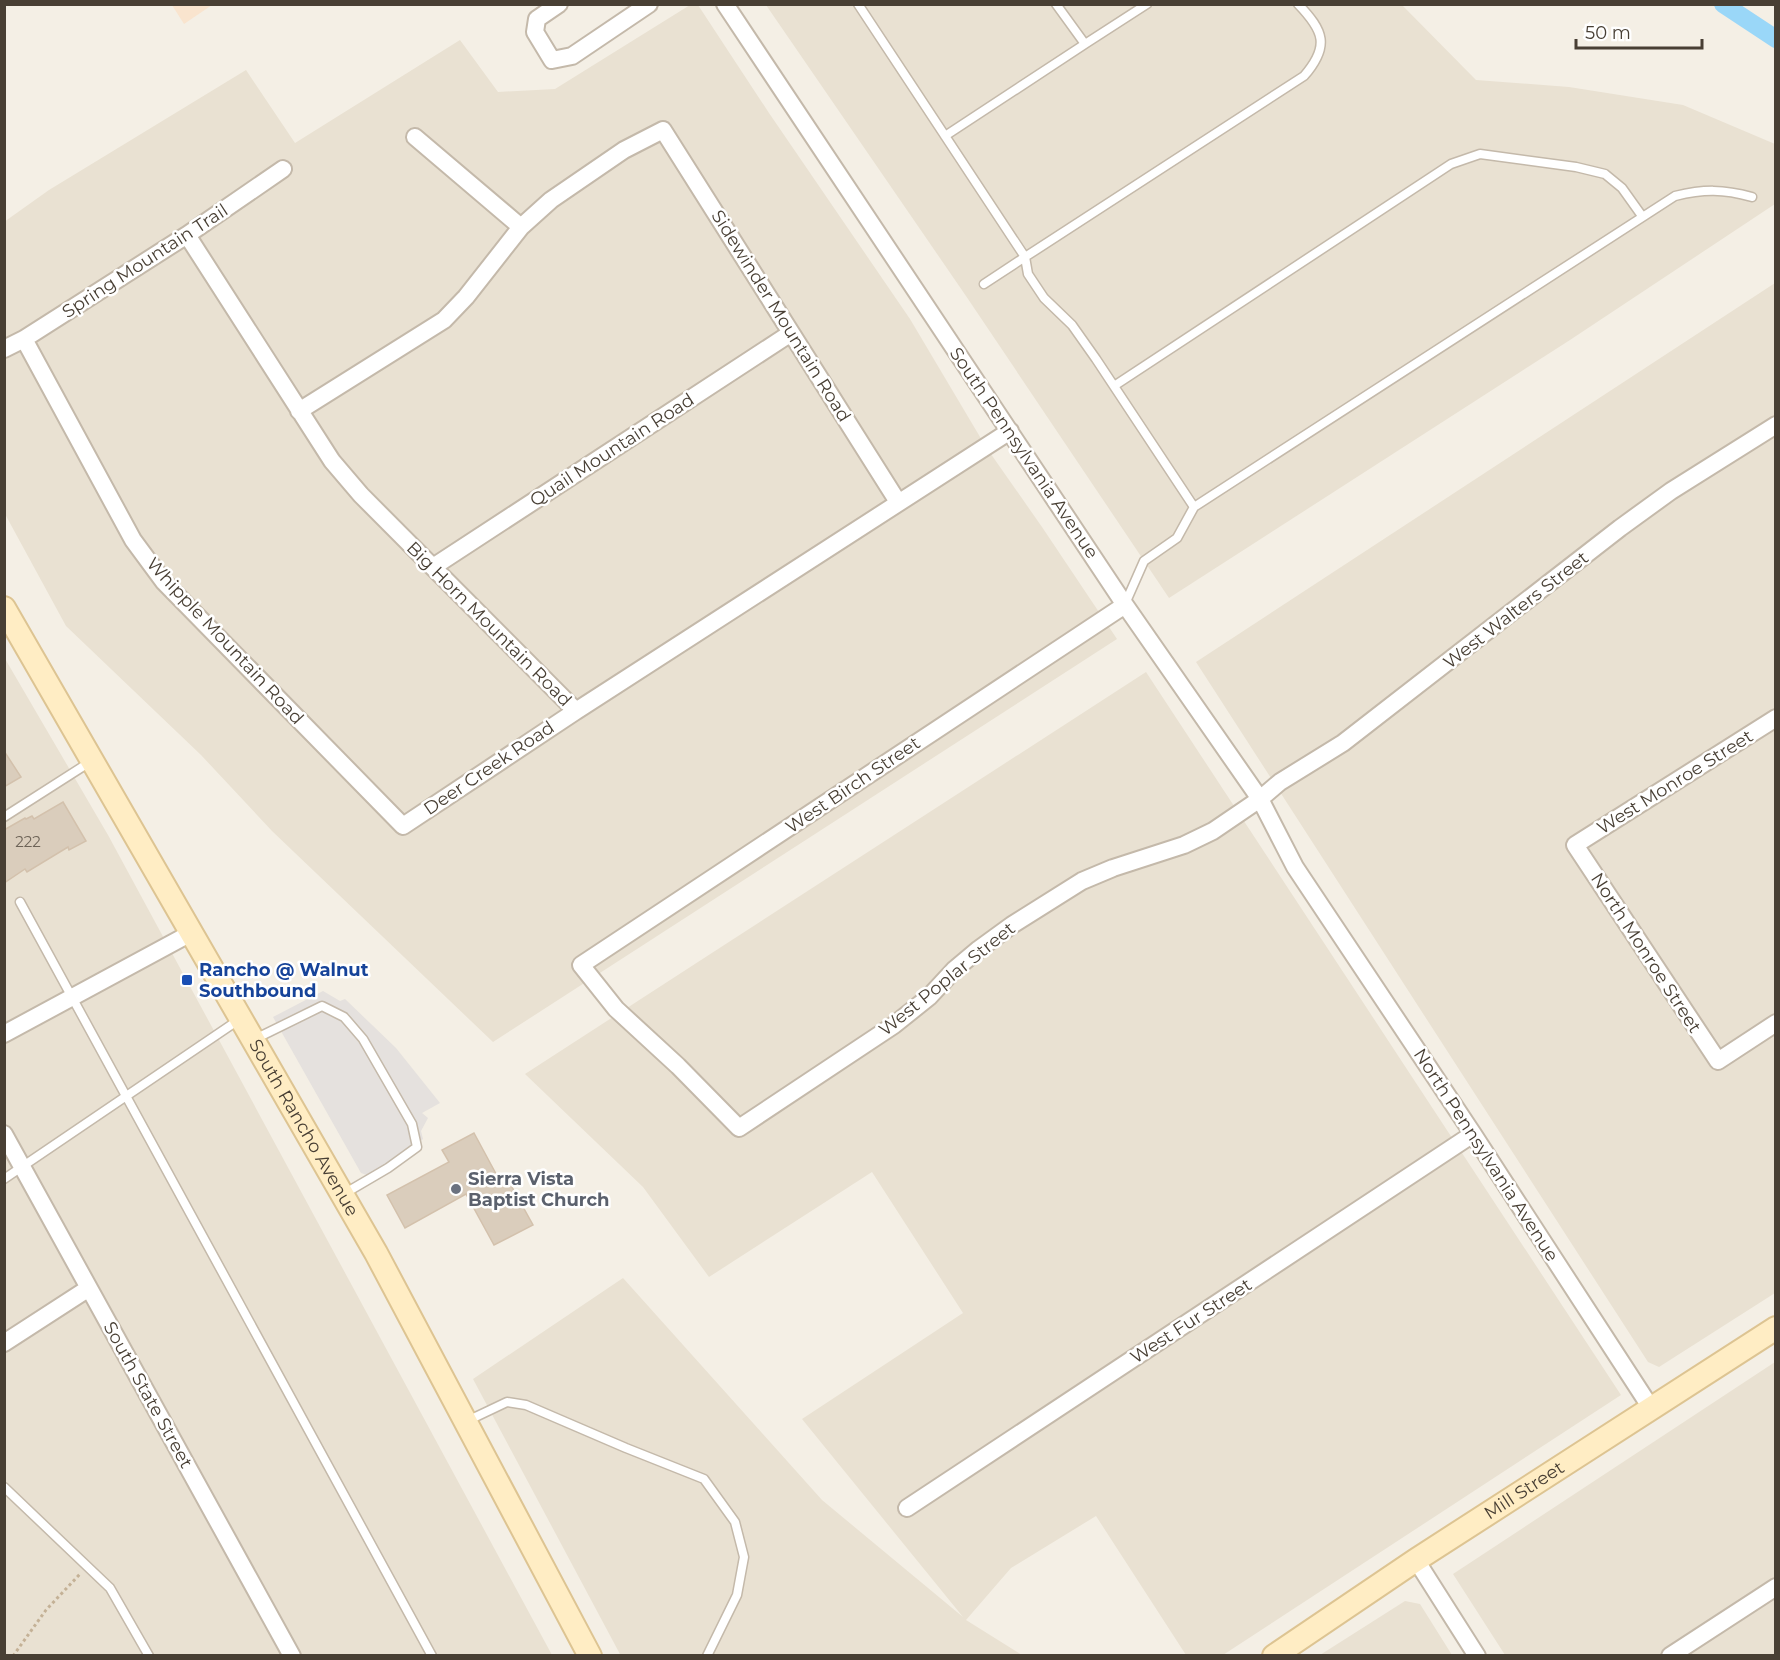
<svg xmlns="http://www.w3.org/2000/svg" width="1780" height="1660" viewBox="0 0 1780 1660" font-family="Montserrat,sans-serif">
  <rect width="100%" height="100%" fill="#f4efe5"/>
  <path fill="#e9e1d2" d="M690,5H698L769,113L910,319L986,447L1042,527L1117,639L493,1042L272,831L201,755L66,626L5,514L4,222L49,190L246,70L295,143L460,40L498,92L555,89Z
    M766,5H1402L1476,80L1569,87L1683,105L1775,144V204L1570,340L1169,598L966,296Z
    M1775,283V1293L1659,1367L1648,1362L1196,662Z
    M4,657L108,835L552,1655H5Z
    M1146,672L1621,1395L1223,1655H1186L1096,1516L1011,1568L966,1620L1022,1655L621,1656L473,1379L623,1278L822,1500L963,1617L802,1419L963,1313L872,1172L709,1277L643,1187L525,1074Z
    M1775,1362V1655H1505L1453,1574Z
    M1405,1601L1420,1604L1452,1655H1320Z"/>
  <path fill="#f9e4ce" d="M172,5H212L184,24Z"/>
  <path fill="#e5e1de" d="M323,991L340,1001L345,999L396,1048L440,1103L422,1113L428,1118L421,1131L423,1139L372,1177L361,1173L273,1017Z"/>
  <g fill="none" stroke-linecap="round" stroke-linejoin="round">
    <path stroke="#9ad7f8" stroke-width="18" d="M1723,4L1776,39"/>
  </g>
  <path fill="#dacdbc" stroke="#d3c1ac" stroke-width="1.5" d="M4,751L21,777L4,787Z
    M63,802L86,841L69,850L68,847L27,872L25,869L4,883V830L25,818L26,819L32,816L34,819Z
    M474,1133L501,1183L508,1180L533,1225L494,1245L466,1194L405,1228L387,1195L449,1162L442,1150Z"/>
  <g fill="none" stroke-linecap="round" stroke-linejoin="round">
    <defs>
      <path id="lane" d="M858,4L1025,257L1304,76C1330,46 1324,31 1298,4
        M1056,4L1085,44L1147,4
        M945,136L1085,44
        M984,284L1025,257L1028,274L1044,298L1072,325L1096,359L1194,507
        M1114,386L1451,164L1480,154L1576,167L1605,174L1622,188L1642,216
        M1125,604L1144,561L1177,538L1194,507L1675,196C1704,189 1723,189 1752,197
        M4,817L90,762
        M20,902L432,1656
        M255,1039L322,1006L344,1017L363,1039L412,1124L417,1147L388,1168L342,1195
        M4,1179L240,1019
        M467,1421L507,1402L526,1405L626,1448L704,1479L735,1522L744,1557L737,1595L707,1656
        M4,1487L110,1588L149,1656"/>
      <path id="street" d="M559,4L537,19L535,32L552,60L572,56L649,4
        M725,4L1125,605L1260,799L1295,867L1473,1134L1651,1408
        M415,137L521,227
        M187,235L332,461L361,495L576,711L1010,431
        M24,339L133,540L164,582L403,826L576,711
        M4,349L24,339L187,235L283,169
        M299,411L444,320L466,297L521,227L551,200L624,150L663,130L898,502
        M433,567L791,333
        M1125,605L581,965L616,1009L678,1066L739,1128L894,1025L929,997L954,970L979,949L1012,925L1082,881L1113,868L1184,845L1213,831L1260,799L1280,782L1343,743L1620,528L1671,491L1776,425
        M1776,718L1575,845L1718,1061L1776,1023
        M4,1034L191,933
        M4,1134L292,1656
        M4,1343L89,1288
        M907,1508L1473,1134
        M1416,1560L1477,1656
        M1670,1656L1776,1587"/>
      <g id="secondary">
        <path id="s1" d="M4,608L376,1253L590,1656"/>
        <path id="s2" d="M1274,1656L1416,1560L1776,1328"/>
      </g>
    </defs>
    <use href="#lane" stroke="#c4b9aa" stroke-width="11"/>
    <use href="#street" stroke="#c4b9aa" stroke-width="20"/>
    <use href="#secondary" stroke="#ddc492" stroke-width="26"/>
    <path stroke="#c4b196" stroke-width="3" stroke-dasharray="3 3" stroke-linecap="butt" d="M13,1656L46,1610L80,1574"/>
    <use href="#lane" stroke="#fff" stroke-width="8"/>
    <use href="#street" stroke="#fff" stroke-width="16"/>
    <use href="#secondary" stroke="#ffedc4" stroke-width="22"/>
  </g>
  <rect fill="#1a4fb4" stroke="#fff" stroke-width="2" x="181" y="974" width="12" height="12" rx="3"/>
  <circle fill="#6b7280" stroke="#fff" stroke-width="2" cx="456" cy="1189" r="6"/>
  <g text-anchor="middle" dominant-baseline="central" stroke-width="5" stroke-linejoin="round" paint-order="stroke">
    <g font-size="15" fill="#6c6256">
      <text x="28" y="841">222</text>
    </g>
    <g font-size="18" fill="#483f34" stroke="#fff">
      <text transform="translate(145 261) rotate(-33)">Spring Mountain Trail</text>
      <text transform="translate(781 316) rotate(58)">Sidewinder Mountain Road</text>
      <text transform="translate(612 450) rotate(-33)">Quail Mountain Road</text>
      <text transform="translate(1024 453) rotate(56)">South Pennsylvania Avenue</text>
      <text transform="translate(1516 610) rotate(-38)">West Walters Street</text>
      <text transform="translate(489 624) rotate(45)">Big Horn Mountain Road</text>
      <text transform="translate(225 641) rotate(47)">Whipple Mountain Road</text>
      <text transform="translate(489 768) rotate(-34)">Deer Creek Road</text>
      <text transform="translate(1675 782) rotate(-32)">West Monroe Street</text>
      <text transform="translate(853 785) rotate(-34)">West Birch Street</text>
      <text transform="translate(1646 953) rotate(57)">North Monroe Street</text>
      <text transform="translate(947 979) rotate(-39)">West Poplar Street</text>
      <text stroke="none"><textPath href="#s1" startOffset="600">South Rancho Avenue</textPath></text>
      <text transform="translate(1486 1155) rotate(57)">North Pennsylvania Avenue</text>
      <text transform="translate(1191 1321) rotate(-33)">West Fur Street</text>
      <text transform="translate(148 1395) rotate(61)">South State Street</text>
      <text stroke="none"><textPath href="#s2" startOffset="300">Mill Street</textPath></text>
    </g>
    <g font-size="18" font-weight="bold" fill="#164399" stroke="#fff" text-anchor="start">
      <text x="199" y="970">Rancho @ Walnut<tspan x="199" dy="21">Southbound</tspan></text>
    </g>
    <g font-size="18" font-weight="bold" fill="#5b616d" stroke="#fff" text-anchor="start">
      <text x="468" y="1179">Sierra Vista<tspan x="468" dy="21">Baptist Church</tspan></text>
    </g>
  </g>
  <rect width="1780" height="1660" fill="none" stroke="#483f34" stroke-width="12"/>
  <path d="M1576 39v9h126v-9" fill="none" stroke="#483f34" stroke-width="3"/>
  <text x="1585" y="39" font-size="18" fill="#483f34" stroke="#ffffff" stroke-width="4.5" paint-order="stroke">50 m</text>
</svg>
